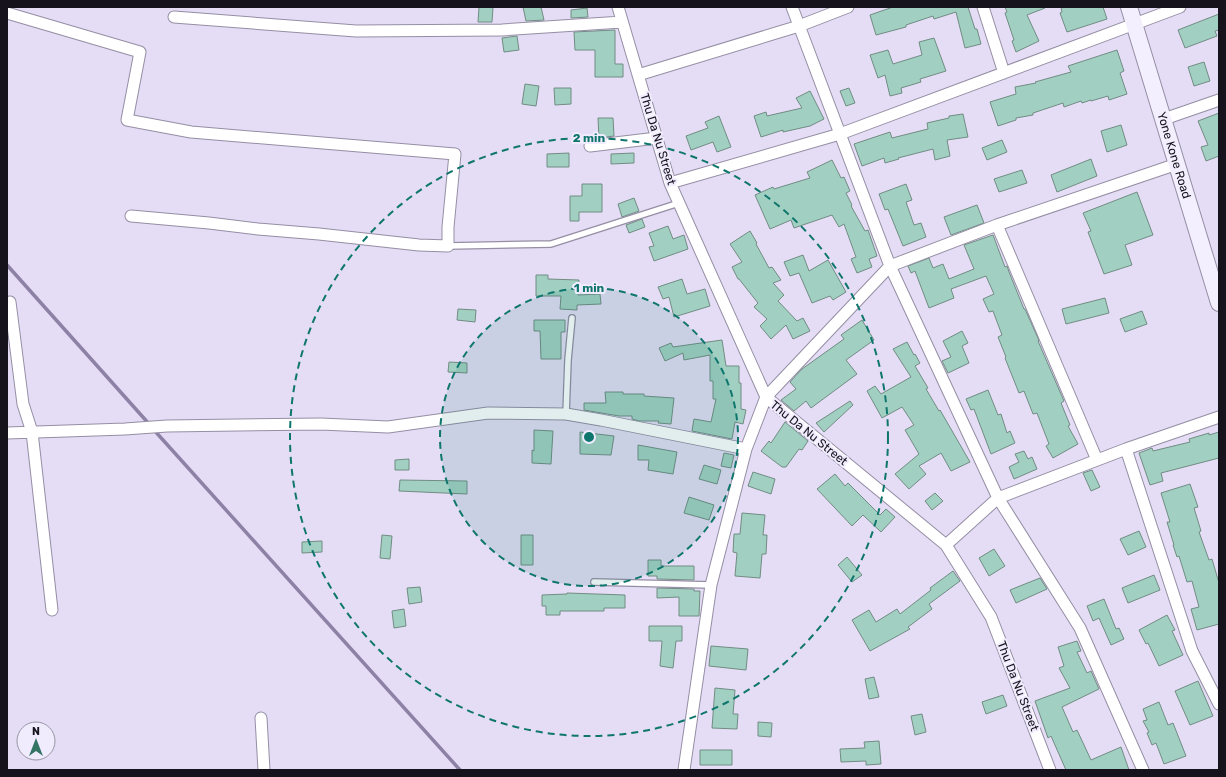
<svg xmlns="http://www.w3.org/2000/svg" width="1226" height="777" viewBox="0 0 1226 777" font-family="Rubik,sans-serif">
  <rect width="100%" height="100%" fill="#e4ddf5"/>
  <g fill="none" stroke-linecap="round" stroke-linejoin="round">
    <path stroke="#8d82a5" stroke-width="3.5" d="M7,265L150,425
      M154,430L460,770"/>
  </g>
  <path fill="#a1d0c2" stroke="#718c83" d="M479,7H493L492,22H478Z
    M523,7H541L544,20L526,21Z
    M893,7H968L975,29H977L981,44L965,48L956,12L934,19L933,16L906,25V27L876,35L870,15Z
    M1005,7H1045V8L1027,15L1039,41L1016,52L1012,41L1014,40L1005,13L1007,12Z
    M1061,7H1103L1107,19L1067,32L1060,13L1062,12Z
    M587,8L588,17L571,18V10Z
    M1219,14V30L1215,31L1217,36L1185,48L1178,30Z
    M615,30V64H623V77H595V50H575L574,32Z
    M517,36L519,50L504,52L502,38Z
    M934,38L946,71L920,79L921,82L901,88L902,93L890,96L885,75L878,78L870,55L888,50L893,64L922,55L919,42Z
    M1117,50L1124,71L1120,73L1127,94L1109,100L1108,96L1091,101V100L1082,103L1081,101L1064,107L1063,103L1033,113V115L1016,118V120L998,126L990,102L1016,94L1015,87L1036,83L1035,82L1071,72L1068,66Z
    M1204,62L1210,81L1194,86L1188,67Z
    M525,84L539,86L536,106L522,104Z
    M554,88H571V104L555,105Z
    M849,88L855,103L846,106L840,91Z
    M810,91L824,119L810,126L783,132V130L761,137L754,116L766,112L767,116L802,108L796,98Z
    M1219,113V156L1206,161L1201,147L1208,145L1198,121Z
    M963,114L968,137L947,140L950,156L935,160L933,149L898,158L899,159L885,163L884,158L862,166L854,144L890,132L892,138L928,129L927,123L949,118V116Z
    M719,116L731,147L717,152L713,142L691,150L686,136L708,128L705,122Z
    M598,118H613L614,136L599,138Z
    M1121,125L1127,145L1107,152L1101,131Z
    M1002,140L1007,152L987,160L982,148Z
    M569,153V167H547V154Z
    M634,153V163L611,164V154Z
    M1091,159L1097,176L1057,192L1051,175Z
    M832,160L841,178L844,177L850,191L846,193L852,205L851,206L865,231L868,230L877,256L869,259L872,267L857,273L851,259L856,257L844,224L839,227L832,215L794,228L791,220L770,229L755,195L773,187L774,189L810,178L807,172Z
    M1022,170L1027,183L999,192L994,179Z
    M582,184H602V212H579V221H570V196H582Z
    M906,184L912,200L906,202L914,225L921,223L926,237L903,246L888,209L885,210L879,194Z
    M1137,192L1153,235L1125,245L1132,265L1104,274L1088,232L1091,231L1083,213Z
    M634,198L639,211L622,217L618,204Z
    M977,205L984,223L951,235L944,217Z
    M642,219L645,227L629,233L626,225Z
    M668,226L673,239L684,235L688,249L654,261L649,247L654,246L649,233Z
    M750,231L757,243L756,244L769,268L772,267L781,280L773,283L784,295L778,301L797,321L803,318L810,331L793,339L786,325L771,339L760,326L767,319L754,307L758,303L739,279H738L732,267L742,262L730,244Z
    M993,235L1005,267L1007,266L1009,272L1024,309H1025L1037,336L1039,341H1038L1064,401L1061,403L1070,425L1068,426L1078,444L1053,458L1046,446L1049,444L1037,413L1033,414L1024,391L1019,393L1005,358L1006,357L998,337L1002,335L993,311L989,312L983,299L994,294L986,276L951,289L954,298L929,308L915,271L911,273L908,266L929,258L933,268L943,264L949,279L974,269L964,245Z
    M803,255L809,271L828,260L846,292L833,300L830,296L812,303L799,273L790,276L784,262Z
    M536,275H548V279L579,280L578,295L600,294L601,304L577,305V310L560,309L561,296H536Z
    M682,279L687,294L705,289L710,306L674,317L669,297L663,299L658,287Z
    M1105,298L1109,313L1066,324L1062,309Z
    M458,309L476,310L475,322L457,320Z
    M1142,311L1147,324L1125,332L1120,319Z
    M534,320H565V332H561V359H541L540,331H534Z
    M862,320L874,340L846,360L857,374L811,408L806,401L794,411L781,400L796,389L790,382L802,369L844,339L841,335Z
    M962,331L968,343L962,346L969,363L948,373L942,361L951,357L943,341Z
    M722,340L726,366H739V383H741V409L746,410L743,424L735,422L732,439L692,431L694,419L711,422L716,399H713V381H710V355L684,360L683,353L665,361L659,348L671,343L673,347Z
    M907,342L914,355L915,354L920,363L915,366L928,388L926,389L939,411L940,410L970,462L951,471L941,453L919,466L926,474L909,489L895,474L919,454L905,430L914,425L902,407L882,418L867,391L875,386L881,394L911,377L893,349Z
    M449,362L467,363V373L448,372Z
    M988,390L998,415L1001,414L1007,433L1010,431L1015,443L991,454L974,409L971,410L966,399Z
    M605,392H623V394H644V396L674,398L671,424L658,423L659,421H639L632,419V416H619L584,410V403H606Z
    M850,401L853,405L824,432L816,423Z
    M785,422L808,441L802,450L799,449L786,467H782L761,451L769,441L771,443Z
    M534,430L553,431L551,464L532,463V450L534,451Z
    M580,432L614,436L611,455L580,454Z
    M1219,432V458L1161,473L1163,481L1150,485L1139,453L1152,448L1153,451L1190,442L1189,439L1209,433V435Z
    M638,445L677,452L673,474L648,470L649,460H638Z
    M1024,451L1028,459L1032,457L1037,469L1014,479L1009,467L1019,462L1015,454Z
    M724,453L734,455L731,468L721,466Z
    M409,459V470H395V460Z
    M704,465L721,470L717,484L699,479Z
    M1092,470L1100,487L1091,491L1083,473Z
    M753,472L775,479L771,494L748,486Z
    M835,474L845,486L848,483L880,515L886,509L895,517L881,532L863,515L852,526L817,489Z
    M400,480L467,481V494L399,491Z
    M1190,484L1198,507L1194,508L1201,531L1199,532L1209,560L1212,559L1219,583V624L1197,630L1191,609L1199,607L1192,581L1187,582L1179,556L1177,557L1173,545H1174L1167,522H1170L1161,493Z
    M935,493L943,501L932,510L925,501Z
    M689,497L714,505L709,520L684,513Z
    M742,513L765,515L763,535H767L766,554H762L760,578L735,576L737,553L733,552L734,534H740Z
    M1139,531L1146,547L1128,555L1120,539Z
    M382,535L392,536L390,559L380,558Z
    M521,535H533V565H521Z
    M322,541V552L302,553V542Z
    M994,549L1005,566L989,576L979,558Z
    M847,557L862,575L852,582L838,565Z
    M648,560H661V566H694V580L657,579V576H648Z
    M953,571L960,581L929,604L932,609L908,627L910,629L870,651L852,620L869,610L876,622L897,609L900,614L931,590L930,588Z
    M1154,575L1160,590L1128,603L1122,588Z
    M1040,578L1047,589L1016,603L1010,590Z
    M420,587L422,602L409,604L407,588Z
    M657,588L694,589V591H700L699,616H679V597L657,598Z
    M567,593L625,595V608H604V611H560V615H546V606H542V595L567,594Z
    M1104,599L1116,629L1119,628L1124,639L1111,645L1099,618L1093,621L1087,606Z
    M404,609L406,626L394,628L392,611Z
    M1167,615L1175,630L1172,631L1183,655L1159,666L1148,643L1146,644L1139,630Z
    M649,626H682V641H676L673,668L660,666L662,641H649Z
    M1077,641L1081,651L1077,652L1087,673L1091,671L1099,689L1062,707L1073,732L1077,730L1091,760L1121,747L1129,770H1066L1051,736L1048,738L1035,701L1070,688L1059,668L1064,666L1058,647Z
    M711,646L748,649L746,670L709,666Z
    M874,677L879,697L869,699L865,679Z
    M1198,681L1213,716L1190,725L1175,691Z
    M715,688L735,690L733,714H738L737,729L712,728Z
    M1003,695L1007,706L986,714L982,702Z
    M1159,702L1168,725L1173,723L1186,756L1164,764L1156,743L1152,745L1147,733L1149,732L1143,721L1147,720L1143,709Z
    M922,714L926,732L915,735L911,716Z
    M758,722L772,723L771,737L758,736Z
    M879,741L881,764L866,765V761L841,762L840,749L865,748L864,742Z
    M700,750H732V765H700Z"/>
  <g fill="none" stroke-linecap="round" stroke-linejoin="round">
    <defs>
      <path id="lane" d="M448,246L551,244L679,203
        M566,414L568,360L572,318
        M594,582L711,585"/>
      <path id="street" d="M618,7L670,183L766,397L946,545L991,617L1050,770
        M792,7L890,266L998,498L1080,628L1143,770
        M983,7L1004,73
        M7,13L140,52L127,120L191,132L455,154L448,227V246L419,245L319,234L258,229L209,223L131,216
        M174,17L356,31L502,30L622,22
        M638,75L799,26L848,7
        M1164,119L1219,100
        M590,146L657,138
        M670,183L840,134L1180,7
        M997,225L1097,460
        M10,302L23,404L32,432L52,610
        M7,433L125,429L167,426L321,424L388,427L488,413L566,414L601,420L746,449
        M1126,449L1192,651L1219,704
        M946,545L998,498L1126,449L1219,417
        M261,718L264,770
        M684,770L711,585L746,449L766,397L890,266L997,225L1177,164"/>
      <g id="secondary">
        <path id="s1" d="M1129,7L1219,303"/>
      </g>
    </defs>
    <use href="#lane" stroke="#958ea4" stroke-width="8"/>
    <use href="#street" stroke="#958ea4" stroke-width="13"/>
    <use href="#secondary" stroke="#958ea4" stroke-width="18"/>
    <use href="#lane" stroke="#fff" stroke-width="5.5"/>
    <use href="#street" stroke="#fff" stroke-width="11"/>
    <use href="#secondary" stroke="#f4effe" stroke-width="16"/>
  </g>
  <circle cx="589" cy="437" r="149" fill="#0f766e" fill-opacity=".12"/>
  <g fill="none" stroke="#0f766e" stroke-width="2" stroke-dasharray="7 5">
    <circle cx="589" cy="437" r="149"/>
    <circle cx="589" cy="437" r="299"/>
  </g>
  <g text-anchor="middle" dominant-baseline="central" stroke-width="4" stroke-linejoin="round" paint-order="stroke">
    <g font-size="12" fill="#16131c" stroke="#f1ebfe">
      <text transform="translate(658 139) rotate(73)">Thu Da Nu Street</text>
      <text stroke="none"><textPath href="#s1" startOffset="155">Yone Kone Road</textPath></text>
      <text transform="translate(809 433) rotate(39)">Thu Da Nu Street</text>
      <text transform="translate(1018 686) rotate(69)">Thu Da Nu Street</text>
    </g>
  </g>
  <circle cx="589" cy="437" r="6" fill="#0f766e" stroke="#f1ebfe" stroke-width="2"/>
  <g font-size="12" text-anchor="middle" font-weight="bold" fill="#0f766e" stroke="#f1ebfe" stroke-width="4" stroke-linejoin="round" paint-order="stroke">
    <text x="589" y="142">2 min</text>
    <text x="589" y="292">1 min</text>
  </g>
  <rect width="1226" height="777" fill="none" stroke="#16131c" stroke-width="16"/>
  <g transform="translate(36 741)"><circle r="19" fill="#f1ebfe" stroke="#9995a4"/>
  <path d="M0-3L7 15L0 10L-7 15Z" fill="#347564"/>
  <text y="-6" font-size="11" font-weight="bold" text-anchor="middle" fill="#16131c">N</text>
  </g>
</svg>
